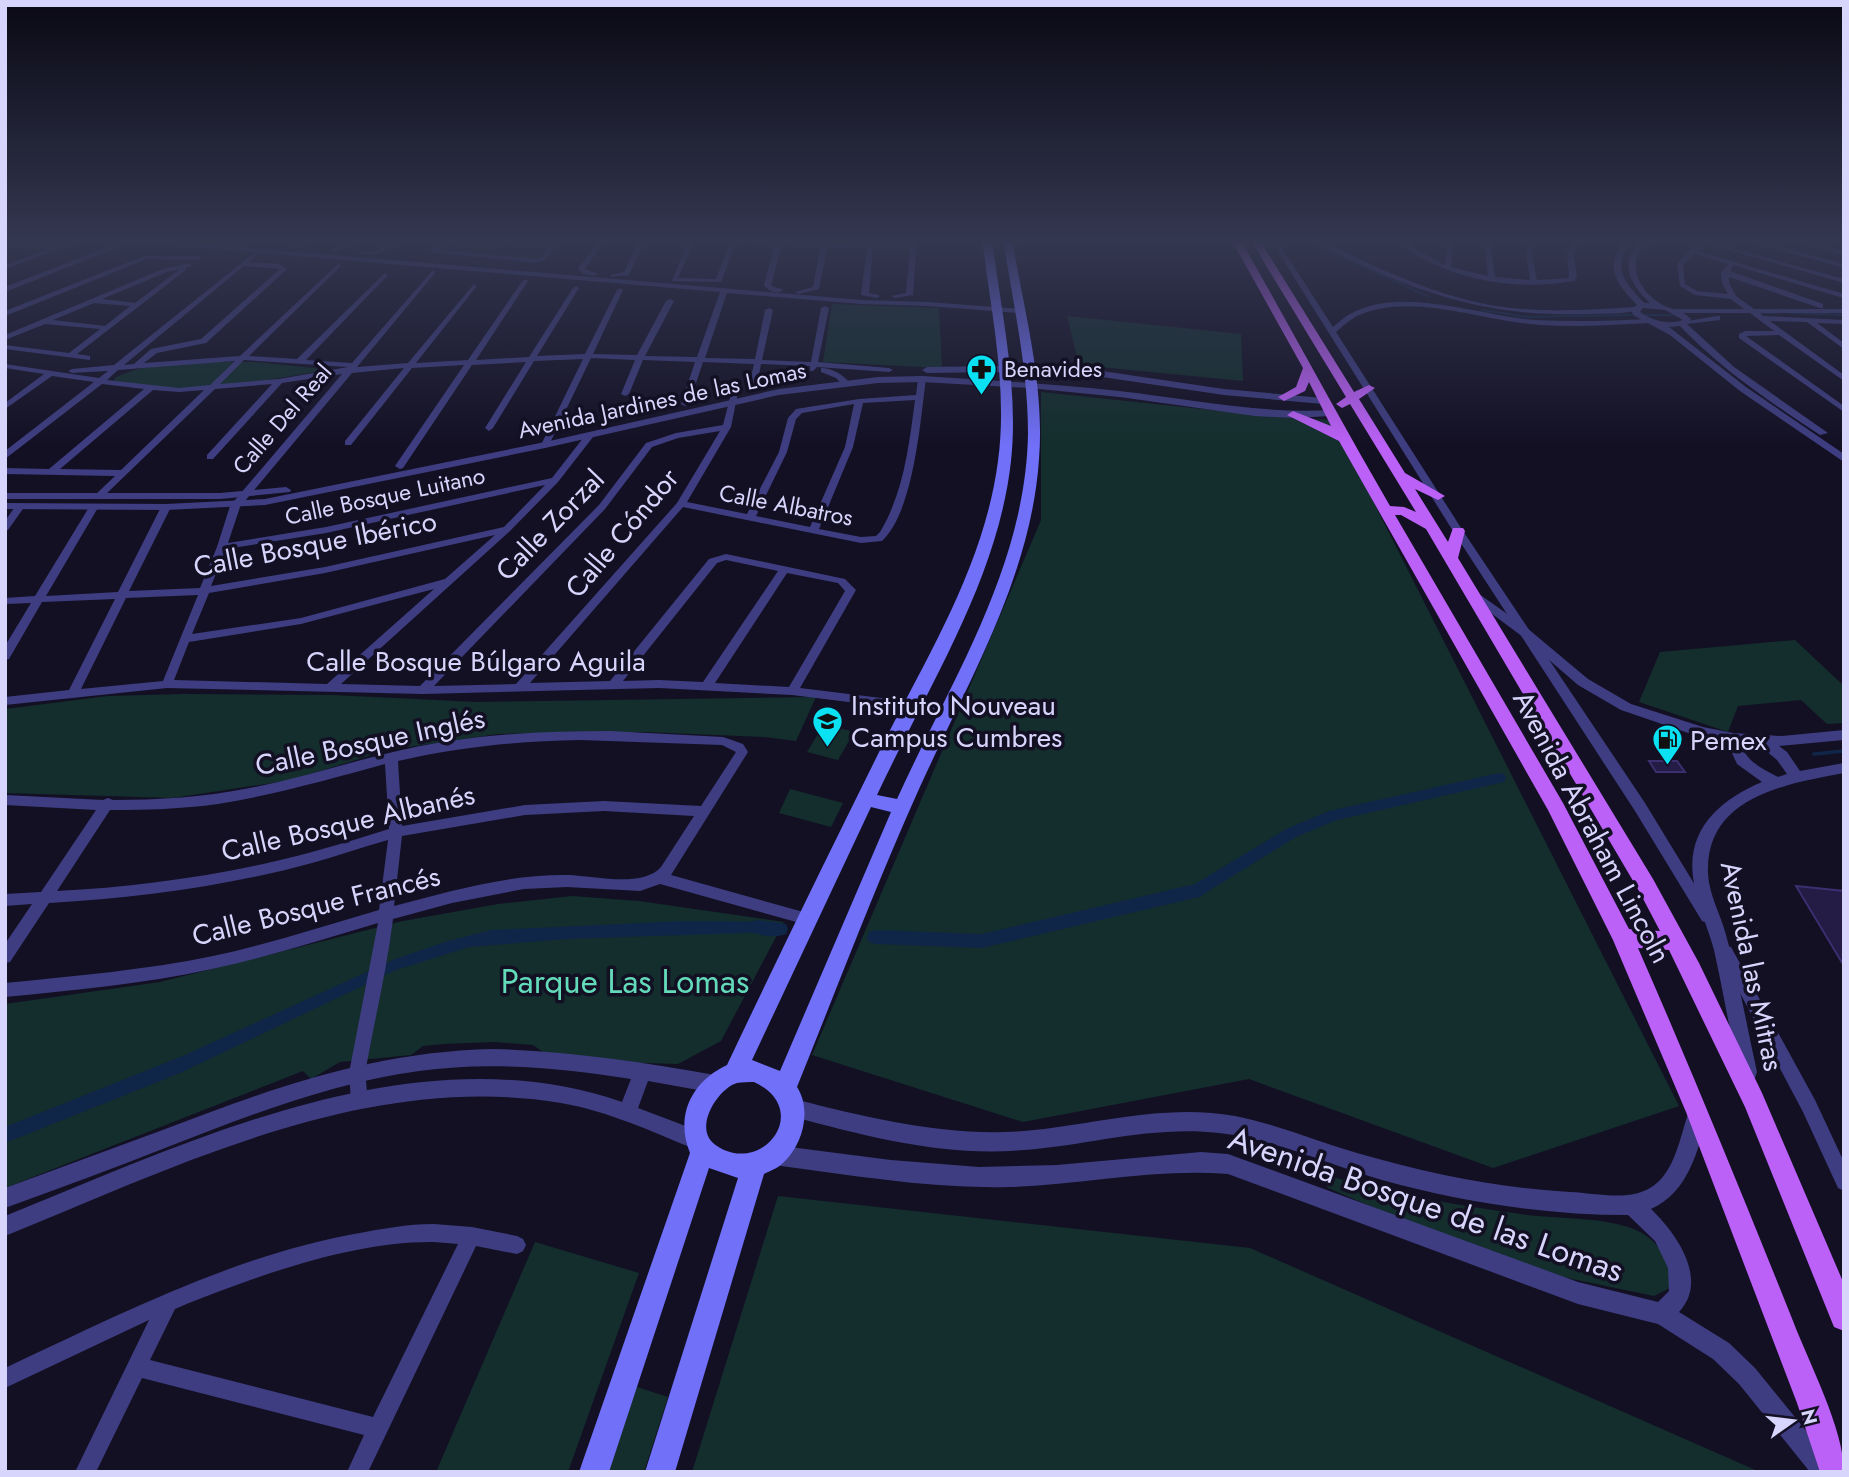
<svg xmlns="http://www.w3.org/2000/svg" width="1849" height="1477" viewBox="0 0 1849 1477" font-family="Jost,sans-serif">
  <rect width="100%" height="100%" fill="#131024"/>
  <path fill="#132e2d" d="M456,239H552L540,259L534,260L437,252V250Z
    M832,304L939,308L942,368L823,362Z
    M1067,316L1241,334L1243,381L1079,365Z
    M256,362L323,369V371L223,387L181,389L114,381L115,378C144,360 220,362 256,362Z
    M1041,392L1288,418L1332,420L1679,1106L1493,1168L1249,1079L1023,1122L812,1055L1041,520Z
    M1795,640L1844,686V723L1827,724L1801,700L1738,706L1728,732L1639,702L1660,652Z
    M183,694L333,695L476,702L816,697L796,741L765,737L644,732L498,734L388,750L291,780L173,798L5,793V709L108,696Z
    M824,724L854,732L838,760L807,752Z
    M790,789L843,803L831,827L779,813Z
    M572,896L639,901L784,922L721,1041L678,1064L612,1062L543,1052L533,1045L495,1042L443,1044L423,1046L411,1055L340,1062L311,1079L303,1071L5,1188V1004L160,982L403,921L498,904Z
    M1329,1176C1395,1195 1461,1206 1528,1215C1561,1219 1609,1217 1638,1231C1662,1243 1668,1261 1672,1287L1654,1296L1548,1274L1391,1215L1328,1188L1323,1179Z
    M778,1196L1250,1248L1760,1472H692Z
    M535,1242L639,1273L568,1472H436Z
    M628,1384L668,1397L644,1472H600Z"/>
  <path fill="#102648" d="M684,921L777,922L773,932L568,939L469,947L396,970L180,1073L5,1143V1127L185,1055L395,959L448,941L491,930Z"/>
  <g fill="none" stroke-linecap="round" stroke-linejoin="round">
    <path stroke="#102648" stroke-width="2" d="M1299,239L1430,297
      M925,246L941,245L955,239
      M1482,310L1527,317L1632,315
      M1760,313H1778
      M1790,313L1844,315
      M1645,315H1672"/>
    <path stroke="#102648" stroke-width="3.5" d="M1814,754L1844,751"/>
    <path fill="#102648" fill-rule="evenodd" d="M1499,773L1504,774L1506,778L1504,782L1337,820L1296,837L1199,897L982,948L875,944L869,942L867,937L869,932L875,930L982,934L1195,884L1286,829L1329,811Z
      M757,920L786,924L788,929L786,934C776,938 761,936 751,932L749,927L751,922Z"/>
  </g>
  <path fill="#241c45" stroke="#3b2f70" stroke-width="2" d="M1649,761H1677L1685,772H1656Z
    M1796,886L1844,891V966Z"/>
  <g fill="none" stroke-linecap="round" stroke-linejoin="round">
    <path fill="#3e3d81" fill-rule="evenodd" d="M74,239L77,240V242L5,269V265L49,249L5,245V241L56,246Z
      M118,239H147L861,300L928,302L1021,309V313H1018L928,306L861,304L727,293L705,358L755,359L765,310L769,308L773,310L762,360L811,362L821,308L825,306L829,308L818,362L889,368L893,370L889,372L817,367L813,371H810V366L761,364L756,390L752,392L748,390L754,364L703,362L689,404L685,406L681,404L695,362L643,360L629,394L625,396L621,394L635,360L591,358L549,445L545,448L541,445L583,359L534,361L493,428L489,431L485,428L526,362L472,365L403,468L400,469L395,466L464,365L412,368L351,445H345V441L404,368L352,373L240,507L228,543L326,527L552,478L587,433H593V437L558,482L510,531L341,684L420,686L599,505L646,443L676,433L723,425L731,394L738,392L731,427L687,502L747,514L779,452L788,418L796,409L859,399L916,395L918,379L922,377L926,379C920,422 914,511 882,541L861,543L683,507L530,683L610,681L709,559L726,554L845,579L856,590L800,688L946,706L952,710L946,714L792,695L659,688L423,694L167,688L5,705V697L69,690L115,599L42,602L9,659L5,660V646L31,603L5,604V598L35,596L91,504H97L99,506L46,596L118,592L161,507L166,504L171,507L129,591L200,588L217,547L230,506L342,374L282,383L213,459H207V455L272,384L215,389L103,497L100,498L95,495L115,476L5,474V468L49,469L144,389L102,384L5,459V451L94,382L52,376L5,409V403L44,374L5,368V364L99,378L108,371L72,373L68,371L72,369L114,365L254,253L257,255L249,262L279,264L287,269L206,343L157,353L144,363L240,356L338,264L341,266L340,267L249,356L297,359L385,273L388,275L387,276L306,360L352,363L433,270L435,271V273L357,367L408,363L474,284L476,285V287L416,363L468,360L523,280L525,279L528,281L476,360L529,357L573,288L576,286L579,288L537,356L585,354L617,290L620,288L623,290L593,354L637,355L666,301L670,299L674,301L645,356L697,357L720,292L132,242L5,292V287L123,241ZM244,266L280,269L201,339L151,349L134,364L124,365ZM244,360L348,367L279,379L220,384ZM235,361L210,385L179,388L107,380L118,370ZM153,390L179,392L204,390L121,470L60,469ZM915,400C909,445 904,492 880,532L876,536L861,537L819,529L853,447L863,403ZM854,404L845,447L810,527L756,516L787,452L796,419L802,413ZM720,431L677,503L516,684L434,686L605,509L652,447L678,438ZM545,485L504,527L325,567L211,586L226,549L326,533ZM495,535L445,579L301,618L192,634L209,593L325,573ZM726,560L778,571L703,682L659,680L623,681L717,563ZM787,573L838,583L845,591L789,687L715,683ZM434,589L327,684L174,680L189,642L301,624ZM198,595L163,681L81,689L126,598Z
      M304,239H312L296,248L291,247Z
      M352,239H361L335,252L330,251Z
      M397,239H405C391,249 375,258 358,253L378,250Z
      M447,239H455L439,250L536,259L541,258L555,239H561L545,260L536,263L430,252V250Z
      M600,239H606L585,269L598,274L595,276L583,274L578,269Z
      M640,239H646L629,275L611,277V275L624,272Z
      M689,239H695L678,278L716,279L731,240L730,239H783V241L821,244L822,239H828L827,244L867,245L868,239H874V245H910L911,239H917L913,295L895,298L891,296L906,293L910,249L873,248L869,293L879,295V297L877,298L861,295L867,248H827L819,289L798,294L795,292L813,287L820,248L782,245L771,285L773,287L782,289L783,290C777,295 768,291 764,285L775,244L737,241L721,282L672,281Z
      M1270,239H1276L1333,327C1338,323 1344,317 1350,314C1401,285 1480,316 1535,320C1573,322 1610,321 1648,319L1652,321L1648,323C1609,325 1569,328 1531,324C1477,319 1408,292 1357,316C1349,320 1342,327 1336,332L1463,531L1645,803L1712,913L1714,917L1712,921L1707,923L1702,921L1635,811L1453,531Z
      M1308,239H1317C1375,266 1433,296 1496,306C1542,313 1589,310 1635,307L1639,309C1626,315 1605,313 1591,314C1503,317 1441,301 1361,265C1344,257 1324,249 1308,239Z
      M1407,239H1413L1412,247L1445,265L1448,239H1454L1451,267L1488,276L1485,251L1488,239H1494L1491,251L1495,277L1530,280L1526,254L1530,239H1536L1532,254L1537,280L1569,278L1567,253L1575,239H1581L1573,253L1577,276L1574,281C1518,291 1455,281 1407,249Z
      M1741,239H1752L1844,264V268Z
      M1788,239H1799L1844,251V255Z
      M1836,239H1844V243Z
      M1705,241L1844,279V283L1705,243Z
      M1699,245L1702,247L1698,251L1844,294V298L1840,297L1733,265L1730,271L1823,304V308H1820L1729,277V283L1736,296L1754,309H1844V313H1760L1763,316L1844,320V324L1817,323L1844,343V349L1807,322L1770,321L1844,375V381L1779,335L1746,336L1844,406V412L1739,338V334L1745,331H1774L1750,313H1673V309H1744L1731,299L1695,295L1680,286L1677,264L1690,250ZM1695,254L1728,264L1721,273L1722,283L1728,294L1697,291L1685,284L1683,264Z
      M144,256H198L201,258L198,260L147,259L5,316V311Z
      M189,263L191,264V266L186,268V270L77,354L90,356V360L5,349V345L69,353L100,329L45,324L5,340V335L163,269ZM180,269L135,303L102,299L167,272ZM94,303L130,306L105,326L53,320Z
      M1717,316H1720V320L1686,324L1682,322Z
      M821,368C833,368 843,375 850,383L843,385L836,378L821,372Z
      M20,503L25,506L8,530L5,531V521L17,504Z
      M610,731L723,737L743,744L748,752L671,875L807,913L812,915L814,919L812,923L807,925L660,884L640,891L567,887L524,889L452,903L393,919C387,969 375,1018 366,1068C364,1081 370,1094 365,1106L359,1108L353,1106L351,1100L349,1073L378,923C323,939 268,957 212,969C144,984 75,990 5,997V983C75,976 145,970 213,956C269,944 324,926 379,910L388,840C363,847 337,856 312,863C228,886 136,898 49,903L10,962L5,963V944L32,904L5,906V894L41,892L96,810L5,805V795L103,800L108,798L113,800C159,800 205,797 250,788C297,779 343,764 389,753C461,735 535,731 610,731ZM581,740L722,745L736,752L701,806L604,801L525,805L402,826L398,761C459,747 518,741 581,740ZM385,764L389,829C363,837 338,845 312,852C231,874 140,887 57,891L110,810C146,810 182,809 218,804C274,795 330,779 385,764ZM604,811L694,816L661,867C643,888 594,876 568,875C509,874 451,891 394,906L402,836L525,815Z
      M1726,946L1731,947L1815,1100L1844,1162V1191L1838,1188L1803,1112L1721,957L1719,952L1721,947Z
      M434,1224L472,1227L517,1236L523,1239L526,1245L523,1251L517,1254L476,1246L368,1472H347L364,1435L142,1378L96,1472H75L149,1320L5,1388V1368C118,1315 231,1257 354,1234C381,1229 407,1224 434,1224ZM434,1242L458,1244L373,1417L150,1360L175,1309L189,1303C262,1274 355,1241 434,1242Z"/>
    <path fill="#3e3d81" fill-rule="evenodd" d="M1627,239H1634C1611,267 1622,280 1644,303H1650C1635,289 1620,269 1634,249C1639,242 1644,239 1652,239C1647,244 1641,249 1638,255C1630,272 1644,293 1658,302C1668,310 1681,308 1691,319L1687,324L1734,367L1828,433L1820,435C1770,402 1721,369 1680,326L1669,327L1746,387L1844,454V462L1740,391L1670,335L1633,315L1631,309L1637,305C1616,283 1602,266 1627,239ZM1643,308L1665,310L1683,320C1668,325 1653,321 1640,312Z
      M1002,366L1102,371L1224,389L1323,398L1328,401L1323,404L1224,395L1102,377L1002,372L927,373L922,370L927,367Z
      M922,376C988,380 1053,384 1119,391C1191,399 1258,414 1331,410L1336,413L1331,416L1293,418L1255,416L1120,397L1029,388L922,382L878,383L779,395L545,448L265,505L166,510L5,509V503L166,504L265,499L545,442L779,389L878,377Z
      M286,487L291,490L290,492L220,499H5V493H220Z
      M1472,589L1527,628L1588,679L1631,704L1703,727L1733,733L1782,736L1844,730V740L1779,746L1787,752L1800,771L1844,763V773C1785,784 1705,797 1708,874C1709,895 1721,915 1726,935C1739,980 1747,1027 1757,1072L1755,1078L1748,1081L1741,1078L1739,1072C1730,1032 1723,991 1714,950C1708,928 1698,906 1694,883C1684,831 1719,800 1762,782L1737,764L1727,742L1697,736L1621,710L1578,685L1519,634L1468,596L1466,593ZM1741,744L1759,745L1777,760L1787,774L1778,777C1762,769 1746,761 1741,744Z
      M493,1049C568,1051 641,1062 715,1075L722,1078L724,1084L722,1090L715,1093L648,1081L638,1108L704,1133L707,1140L704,1147L697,1150C653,1132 608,1111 561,1103C368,1071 179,1165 5,1236V1216C194,1140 416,1031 622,1102L631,1079C561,1068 489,1061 419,1071C331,1083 247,1116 165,1148C112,1169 59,1188 5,1208V1188C57,1169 108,1150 160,1131C273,1088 370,1052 493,1049Z
      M794,1099C869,1118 946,1137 1024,1131C1094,1125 1164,1103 1235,1116C1276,1124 1316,1141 1357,1153C1426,1173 1498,1188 1570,1192C1590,1193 1614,1198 1634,1194C1676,1186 1678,1138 1691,1106L1698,1104L1705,1106L1708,1113C1698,1150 1689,1192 1651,1209C1677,1234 1709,1280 1679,1312L1729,1343L1755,1368L1833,1464L1837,1472H1810L1739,1384L1713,1359L1658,1324L1578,1304L1228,1174C1155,1168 1082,1185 1009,1187C930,1189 852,1175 774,1165L767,1162L764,1155L767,1148L774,1145L891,1160L979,1167L1057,1165L1201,1152L1228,1154L1578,1282L1658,1302L1669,1291L1668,1268L1655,1241L1628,1215C1546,1215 1461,1202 1382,1180C1328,1165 1275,1139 1219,1133C1153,1125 1089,1145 1024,1150C945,1157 869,1137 794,1117L787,1115L785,1108L787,1101Z"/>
    <path fill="#7070f9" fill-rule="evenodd" d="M982,239H992C1001,312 1019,388 1011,461C998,580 927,688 877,795L897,799C950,682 1026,567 1028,433C1028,368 1013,303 1003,239H1012C1024,311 1045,385 1039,459C1031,578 967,683 919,789C875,887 837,988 797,1087C812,1110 803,1145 783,1163C778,1168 770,1171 764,1174L675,1472H645L738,1178L709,1168L609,1472H579L690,1153C675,1116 691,1082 727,1065C779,955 833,845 887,736C932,648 985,561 998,461C1008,388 991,312 982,239ZM871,807L891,812L780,1071L752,1060ZM754,1082C810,1108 768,1169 724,1150C718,1147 711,1143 708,1136C700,1118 720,1088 737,1083C742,1082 749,1082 754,1082Z"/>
    <path fill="#bc61f8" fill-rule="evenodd" d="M1231,239H1240C1291,328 1339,418 1390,506L1404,507L1416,512L1350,404L1342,408L1336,404L1346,397L1250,239H1259L1354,392L1369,385L1375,388L1359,399L1405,473L1445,496L1438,500L1415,489L1448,542L1453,528H1463L1465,531L1458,558L1653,879L1699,963L1762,1093L1844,1284V1331L1834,1327L1745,1107L1669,950L1638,948C1692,1071 1743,1196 1793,1321C1809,1363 1844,1429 1844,1472H1820L1797,1403L1686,1112L1613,940L1548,810L1339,441L1287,415L1293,411L1331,426L1309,382L1305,391L1284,401L1278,397L1296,387L1303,368ZM1395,515H1401L1426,529L1639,891L1660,931L1629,929L1563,803Z"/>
  </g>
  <linearGradient id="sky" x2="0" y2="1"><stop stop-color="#0a0914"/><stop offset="0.54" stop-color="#333750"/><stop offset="1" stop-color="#333750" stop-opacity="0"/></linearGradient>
  <rect width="1849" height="446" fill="url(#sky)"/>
  <defs>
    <symbol id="pharmacy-pin" viewBox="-11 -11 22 30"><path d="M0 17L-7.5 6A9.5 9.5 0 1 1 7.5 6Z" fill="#0ae2f4" stroke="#131024"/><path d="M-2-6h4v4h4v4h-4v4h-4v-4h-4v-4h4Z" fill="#111"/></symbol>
    <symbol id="school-pin" viewBox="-11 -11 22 30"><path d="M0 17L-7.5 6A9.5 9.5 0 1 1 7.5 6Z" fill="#0ae2f4" stroke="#131024"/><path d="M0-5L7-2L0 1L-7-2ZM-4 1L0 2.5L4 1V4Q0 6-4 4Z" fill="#111"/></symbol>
    <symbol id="fuel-pin" viewBox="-11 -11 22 30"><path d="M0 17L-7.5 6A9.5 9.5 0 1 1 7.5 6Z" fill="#0ae2f4" stroke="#131024"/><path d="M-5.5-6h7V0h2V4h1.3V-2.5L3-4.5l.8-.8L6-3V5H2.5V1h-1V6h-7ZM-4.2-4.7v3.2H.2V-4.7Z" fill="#111"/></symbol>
  </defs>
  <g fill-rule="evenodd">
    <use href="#pharmacy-pin" x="964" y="352" width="35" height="47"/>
    <use href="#school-pin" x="810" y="704" width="35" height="47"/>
    <use href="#fuel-pin" x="1650" y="722" width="35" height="47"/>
  </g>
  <g text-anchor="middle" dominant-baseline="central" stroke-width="7" stroke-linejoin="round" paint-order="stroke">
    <g font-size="23" fill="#d8d5fd" stroke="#131024" text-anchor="start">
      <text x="1004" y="369">Benavides</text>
    </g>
    <g font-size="23" fill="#d8d5fd" stroke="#131024">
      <text transform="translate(662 400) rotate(-12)">Avenida Jardines de las Lomas</text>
      <text transform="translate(282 419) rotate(-49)">Calle Del Real</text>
      <text transform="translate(385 496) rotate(-12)">Calle Bosque Luitano</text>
      <text transform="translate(786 505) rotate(11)">Calle Albatros</text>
    </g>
    <g font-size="28" fill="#d8d5fd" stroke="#131024">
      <text transform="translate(550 525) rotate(-46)">Calle Zorzal</text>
      <text transform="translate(622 533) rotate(-50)">Calle Cóndor</text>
      <text transform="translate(315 544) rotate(-11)">Calle Bosque Ibérico</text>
      <text x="476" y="661">Calle Bosque Búlgaro Aguila</text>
      <text transform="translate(370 742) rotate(-12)">Calle Bosque Inglés</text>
      <text transform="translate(348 823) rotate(-13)">Calle Bosque Albanés</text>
      <text transform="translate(1592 827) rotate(62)">Avenida Abraham Lincoln</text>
      <text transform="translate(316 906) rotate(-14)">Calle Bosque Francés</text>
      <text transform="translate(1752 966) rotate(78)">Avenida las Mitras</text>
    </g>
    <g font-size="28" fill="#d8d5fd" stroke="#131024" text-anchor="start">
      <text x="851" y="705">Instituto Nouveau<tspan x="851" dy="32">Campus Cumbres</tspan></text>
      <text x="1690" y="740">Pemex</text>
    </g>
    <g font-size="33" fill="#63dbba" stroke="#131024">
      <text x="625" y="981">Parque Las Lomas</text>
    </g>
    <g font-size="33" fill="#d8d5fd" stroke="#131024">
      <text transform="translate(1426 1204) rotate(19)">Avenida Bosque de las Lomas</text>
    </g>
  </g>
  <rect width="1849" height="1477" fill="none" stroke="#d8d5fd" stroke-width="14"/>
  <g transform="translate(1793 1421) rotate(76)" stroke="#131024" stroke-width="5" paint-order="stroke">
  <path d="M0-5L12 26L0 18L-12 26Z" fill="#d8d5fd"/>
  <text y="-10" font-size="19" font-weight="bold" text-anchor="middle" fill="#d8d5fd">N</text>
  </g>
</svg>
